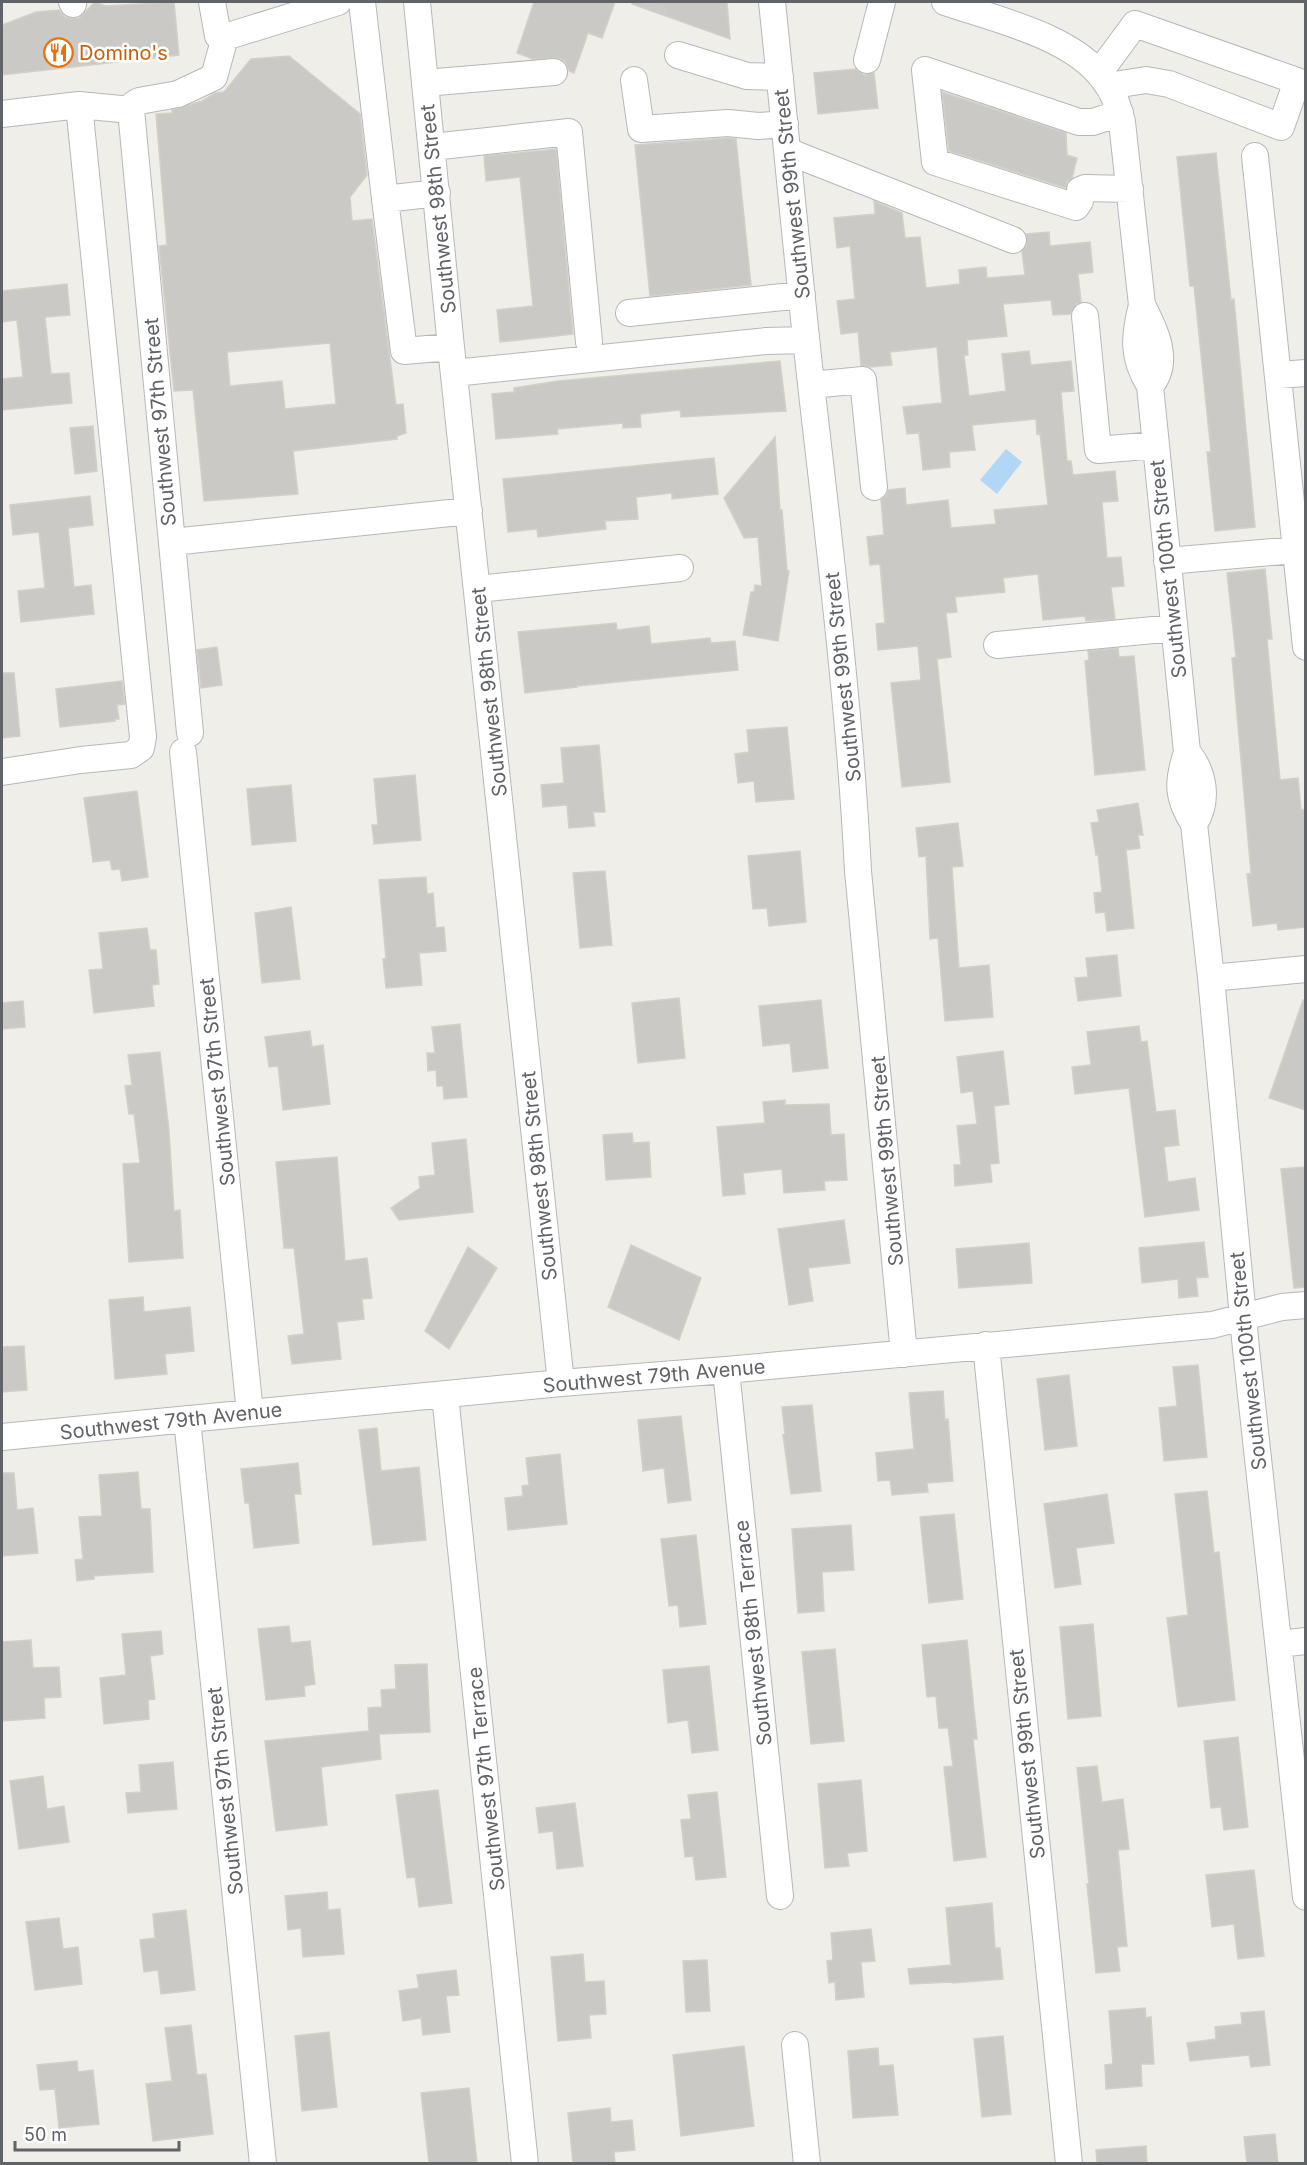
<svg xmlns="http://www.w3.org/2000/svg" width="1307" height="2165" viewBox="0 0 1307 2165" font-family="Inter,sans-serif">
  <rect width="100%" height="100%" fill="#f0eee9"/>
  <path fill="#b2d7f6" d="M1006,449L1022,462L997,494L980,480Z"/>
  <path fill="#cbc9c5" stroke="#d4d0c7" stroke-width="1.5" fill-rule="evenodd" d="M95,2L106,6L174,2L179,55L2,75V25L36,12L59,10L65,17L73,19L79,18Z
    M534,2H615L602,38L588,33L574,73L569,71L566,63L560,58L533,59L517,53Z
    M632,2H727L730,39L632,4Z
    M289,56L360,114L367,175L350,197L352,221L372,219L396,405L403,404L406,433L397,436V439L293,451L298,494L204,501L193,390L174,391L159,246L167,245L156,114L172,113V110L202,101L215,93L224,92L251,59ZM330,343L336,404L285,409L282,381L230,386L227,352Z
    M856,69L864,75L874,73L878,108L818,114L814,73Z
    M942,92L1066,133L1067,155L1077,158L1072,178L1067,182L1066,188L949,151Z
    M728,138L736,139L751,285L650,296L635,145Z
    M556,149L573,334L500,342L497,310L533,306L520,177L486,181L484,156Z
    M1216,153L1231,300L1234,299L1255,527L1215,531L1207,452H1211L1194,286H1190L1177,157Z
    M874,201L902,213L905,238L920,237L926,288L960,284L959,270L986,267L987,278L1025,275L1022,252L1027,245L1026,234L1049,232L1050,246L1090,242L1093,272L1078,274L1081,302L1076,304L1071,314L1053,315L1051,300L1003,304L1007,336L967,340L968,355H964L969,396L1006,391L1002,354L1029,351L1031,365L1071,361L1074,391L1061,392L1067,461H1071L1073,475L1115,471L1118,501L1102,502L1107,558L1121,557L1124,586L1111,587L1115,619L1086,621L1085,616L1043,620L1038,574L1003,578L1005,592L955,597L957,612L946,613L951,657L937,659L950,782L902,787L891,683L921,680L918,646L878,650L876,624L885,623L880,564L870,565L867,537L884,535L881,500L887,494L888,490L905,488L906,505L948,500L951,528L996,524L994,510L1048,505L1040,433L1037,434L1036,419L972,425L975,450L949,452L950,467L923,470L919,433L907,434L903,407L942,403L937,347L890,352L892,365L871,367L861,365L858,332L841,334L837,301L855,299L850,246L837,248L834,218L875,214Z
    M67,284L70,315L45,317L51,374L69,373L72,403L2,410V379L23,377L17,320L2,322V291Z
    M780,361L786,411L681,417L680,410L640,414L641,427L623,428V423L557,429L558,434L496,439L492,394L514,392V388L558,381Z
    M93,426L97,471L75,474L70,428Z
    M775,437L780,510H782L787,570L789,571L778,641L743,635L751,592H754L755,585L762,586L758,537L744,538L724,498Z
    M714,458L718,494L672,499V493L636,497L638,519L605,521L606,529L538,537L537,529L508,532L503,479Z
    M90,496L93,525L68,528L74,587L91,585L94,614L21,622L18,591L45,588L39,532L13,535L10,505Z
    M1265,569L1272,639H1267L1280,780L1298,778L1301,810L1305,809V927L1278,930L1277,923L1253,926L1247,874L1251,873L1232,658L1236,657L1227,573Z
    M616,623L617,630L649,626L651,644L710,638L711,643L735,641L738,670L577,686V687L525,693L518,632Z
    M217,647L222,685L201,688L197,650Z
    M1118,648L1119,657L1134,656L1145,770L1095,775L1085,661L1089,660L1088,651Z
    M2,673H14L20,736L2,738Z
    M122,681L125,704L117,705L119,719H115V721L60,727L56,689Z
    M787,727L794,799L756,802L754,781L738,783L735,754L749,752L747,730Z
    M599,745L605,812H593L595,826L569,828L567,805L543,807L541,785L564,783L561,748Z
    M415,775L421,840L374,844L372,825H378L374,779Z
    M291,785L296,841L252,845L247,789Z
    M137,791L148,877L122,881L120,869L112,870L110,860L93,862L84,798Z
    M1138,803L1143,835H1138L1140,848L1126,850L1134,928L1107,931L1105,912L1096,913L1094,893L1102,892L1098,855H1096L1091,823L1099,822L1097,810Z
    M958,823L963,866L952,867L959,968L989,965L993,1017L945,1021L938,938L930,939L926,856L919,857L916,828Z
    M800,851L806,922L769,926L767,908L753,909L748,856Z
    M605,871L612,945L580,948L573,873Z
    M426,877L427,894L433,893L436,928L444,927L446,951L419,953L422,985L386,988L383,959L386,958L379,880Z
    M291,907L300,979L262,983L255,913Z
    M147,928L150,950H156L159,984L152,985L154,1006L94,1013L89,970L103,969L99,933Z
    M1117,955L1121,996L1078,1001L1075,978L1088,977L1086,958Z
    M679,998L685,1058L638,1063L632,1003Z
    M821,1000L828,1068L793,1072L790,1043L763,1046L759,1006Z
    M1303,1000L1305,1001V1110L1269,1098Z
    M23,1001L25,1027L2,1029V1003Z
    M460,1024L467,1097L444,1099L443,1086H437L436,1070L428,1071L427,1053H435L432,1027Z
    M1139,1026L1141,1042L1147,1041L1156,1112L1175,1110L1179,1145L1164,1147L1168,1182L1195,1178L1199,1210L1145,1217L1129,1088L1075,1094L1072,1067L1091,1065L1087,1032Z
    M310,1031L312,1047L323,1045L330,1104L283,1110L278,1066L269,1067L265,1037Z
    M1003,1051L1009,1104L994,1106L999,1163L990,1164L992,1182L955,1186L954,1165H961L957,1126L977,1124L973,1091L961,1093L957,1057Z
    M160,1052L169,1131L174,1211L180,1210L183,1258L129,1262L123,1164L140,1163L134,1114H129L125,1086L132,1085L128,1055Z
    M785,1100V1105L829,1104L831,1135L844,1134L847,1180L824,1181L825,1190L784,1193L782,1169L743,1173L745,1194L723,1196L717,1127L765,1123L763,1102Z
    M632,1133L633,1143L649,1142L651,1177L606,1180L603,1135Z
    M466,1139L473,1212L399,1220L391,1208L420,1188L419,1177L435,1175L432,1143Z
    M337,1157L345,1261L367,1258L372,1298L362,1299L364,1319L337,1322L341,1359L292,1364L288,1336L304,1334L294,1248H284L276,1162Z
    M1305,1167V1287L1294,1288L1281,1169Z
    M844,1220L850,1263L808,1268L813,1301L789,1305L778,1229Z
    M1204,1242L1208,1277L1196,1278L1198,1296L1179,1298L1178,1279L1142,1283L1139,1248Z
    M1029,1243L1032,1283L959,1288L956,1249Z
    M631,1245L701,1278L679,1340L608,1307Z
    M468,1247L497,1268L449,1349L425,1331Z
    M143,1297L144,1312L190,1307L194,1351L165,1354L167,1374L115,1379L109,1300Z
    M24,1346L27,1390L2,1392V1347Z
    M1198,1365L1207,1457L1164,1461L1159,1408L1177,1406L1173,1367Z
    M1069,1375L1077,1446L1045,1450L1037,1379Z
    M943,1391L945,1420L948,1419L953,1481L927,1483L928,1492L892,1495L890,1480L878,1481L876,1453L914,1449L909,1393Z
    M812,1405L821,1491L791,1494L783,1435L785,1434L782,1407Z
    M681,1416L691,1500L668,1503L664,1468L643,1471L638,1420Z
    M377,1428L381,1471L419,1467L426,1540L373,1545L359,1430Z
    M560,1454L567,1524L508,1530L505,1498L523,1496L522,1486L529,1485L526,1458Z
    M298,1463L301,1494H294L299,1543L254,1548L249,1503H245L241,1469Z
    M138,1472L141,1509H150L153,1572L94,1576V1579L77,1581L75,1560L83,1559L79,1517L102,1516L99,1475Z
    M2,1473H14L17,1510L33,1508L38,1553L2,1556Z
    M1207,1491L1214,1553L1219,1552L1235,1700L1178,1707L1167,1618L1188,1615L1175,1494Z
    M1107,1494L1114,1543L1076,1548L1081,1584L1055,1588L1044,1504Z
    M954,1514L963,1599L929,1603L920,1517Z
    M851,1525L854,1570L822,1572L824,1611L798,1613L792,1529Z
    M696,1535L706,1624L680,1627L678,1605L669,1606L661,1539Z
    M1093,1624L1101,1716L1068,1719L1060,1627Z
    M289,1626L291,1643L310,1641L315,1684L304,1686L305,1696L266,1700L258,1629Z
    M161,1631L163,1654L150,1656L155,1699L148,1700L149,1719L104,1724L100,1678L126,1675L122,1634Z
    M31,1640L33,1668L59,1667L61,1697L44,1698L45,1718L2,1721V1642Z
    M967,1640L977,1739H973L986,1857L954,1861L944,1767L953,1766L948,1728H939L936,1696L927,1697L922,1645Z
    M835,1649L844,1741L811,1744L802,1652Z
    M427,1664L430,1732L379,1734L381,1759L321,1767L327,1825L276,1831L265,1741L369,1731L368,1708L382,1707L381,1690L396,1689L395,1665Z
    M709,1666L718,1750L692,1753L688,1720L668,1723L663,1670Z
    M1238,1737L1248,1827L1224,1830L1221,1807L1211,1808L1204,1741Z
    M173,1762L177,1809L128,1813L126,1793L141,1792L139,1765Z
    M1097,1766L1102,1802L1123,1799L1129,1849L1118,1850L1127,1946L1117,1947L1120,1971L1096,1973L1087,1884H1089L1077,1768Z
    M43,1776L47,1809L64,1806L69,1842L19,1849L10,1781Z
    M861,1780L867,1851L847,1853L849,1866L825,1868L818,1784Z
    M438,1790L452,1903L419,1907L415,1877L407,1878L396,1795Z
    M717,1792L726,1877L696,1880L693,1856L685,1857L681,1820L691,1819L688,1795Z
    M575,1803L583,1866L557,1869L553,1831L539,1833L536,1808Z
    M1254,1870L1264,1956L1238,1959L1234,1924L1212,1927L1206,1875Z
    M327,1892L328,1910L340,1909L344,1954L303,1957L301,1928L288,1930L285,1896Z
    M992,1903L995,1948H1000L1003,1979L953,1983L952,1982L910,1984L908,1969L951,1965L946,1908Z
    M186,1910L195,1990L161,1994L158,1970L144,1972L140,1940L155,1938L153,1914Z
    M59,1918L63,1949L78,1947L82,1984L35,1990L26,1922Z
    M871,1929L875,1961L861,1962L864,1997L836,2000L835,1982L829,1983L827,1961L833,1960L831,1933Z
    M583,1954L585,1982L604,1981L606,2014L589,2015L591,2038L558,2041L551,1957Z
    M707,1960L710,2011L686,2012L683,1961Z
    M456,1970L459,1995L446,1996L450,2032L423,2035L421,2018L403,2021L399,1991L419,1988L417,1975Z
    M1145,2008L1146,2018L1151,2017L1154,2064H1141L1142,2086L1106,2089L1105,2065L1113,2064L1109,2011Z
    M1264,2011L1270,2065L1251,2067L1249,2055L1190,2061L1187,2043L1216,2039L1215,2027L1242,2024L1241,2013Z
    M191,2025L197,2075L206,2074L213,2134L153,2141L146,2084L172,2081L165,2028Z
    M329,2032L337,2107L302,2111L295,2036Z
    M1003,2036L1011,2114L982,2117L974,2039Z
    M744,2046L754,2126L681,2136L673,2055Z
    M878,2048L879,2066L893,2065L898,2115L853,2118L848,2051Z
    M77,2061L78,2072L93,2070L99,2124L59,2128L55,2089L40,2090L37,2065Z
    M469,2088L477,2163H429L421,2093Z
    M610,2108L611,2122L632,2120L635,2150L614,2152L615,2163H573L568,2113Z
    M1275,2134L1278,2163H1247L1244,2137Z
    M1146,2146L1147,2163H1097L1096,2150Z"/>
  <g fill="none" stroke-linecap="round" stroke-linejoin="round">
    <path stroke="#cccbc8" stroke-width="26" stroke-dasharray="26 13" stroke-linecap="butt" d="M653,11L656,2"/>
    <defs>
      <path id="minor" d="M72,2L73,4
        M212,2L218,36L225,37L338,2
        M362,2L385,199L437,193
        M417,2L451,347L561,1383
        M772,2C786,135 798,269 813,402C831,558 850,714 858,871L904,1354
        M945,2C994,19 1073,36 1104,80C1114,92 1118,107 1122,122L1142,305C1134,337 1132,357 1150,386L1187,752C1177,783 1177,797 1194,824L1211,978L1246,1349L1306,1897
        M678,55L747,76L780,77
        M867,60L882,2
        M1099,73L1135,24L1297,81L1281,127L1169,84L1146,80L1108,86
        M634,80L641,129L728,123L758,126L785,124
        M425,83L554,72
        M131,110L190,733
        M131,110L134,104L139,101L178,94L214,77L225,37
        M1120,113L1093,122H1079L925,70L935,162L1076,207L1080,201V190L1085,188L1130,189
        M2,114L79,105L131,110
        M432,147L569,132L589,342
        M787,151L1013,240
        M1255,156L1306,647
        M385,199L404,351L451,347
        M1142,305C1155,330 1171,362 1150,386
        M629,313L802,295
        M1085,316L1098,450L1156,445
        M454,373L766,341L806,340
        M1279,375L1306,373
        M811,385L863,380L874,487
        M172,542L469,511
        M1167,561L1306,549
        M478,589L680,568
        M997,645L1174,628
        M183,752L250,1413
        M1187,752C1204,772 1209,801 1194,824
        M2,772L81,760L131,755L141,748L143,737L79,105
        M1211,978L1306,969
        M986,1345L1069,2164
        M726,1370L780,1896
        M445,1395L525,2164
        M187,1419L263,2164
        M2,1437L561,1383L726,1370L1212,1325L1282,1307L1306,1305
        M1279,1644L1306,1641
        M795,2045L807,2164"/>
    </defs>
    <use href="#minor" stroke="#b5b8bb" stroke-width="28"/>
    <use href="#minor" stroke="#fff" stroke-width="26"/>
  </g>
  <defs>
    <symbol id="restaurant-ring" viewBox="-11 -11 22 22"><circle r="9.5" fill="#fff" stroke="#e8710a" stroke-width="1.5"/><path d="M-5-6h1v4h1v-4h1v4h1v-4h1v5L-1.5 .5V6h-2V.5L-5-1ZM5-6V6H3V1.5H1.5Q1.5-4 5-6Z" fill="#e8710a"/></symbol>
  </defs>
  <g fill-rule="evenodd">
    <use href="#restaurant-ring" x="42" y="36" width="33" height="33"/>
  </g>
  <g text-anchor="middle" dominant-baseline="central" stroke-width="5" stroke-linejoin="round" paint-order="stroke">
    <g font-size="20" fill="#c56008" stroke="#fff" text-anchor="start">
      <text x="79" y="53">Domino's</text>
    </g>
    <g font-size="20" fill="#606367" stroke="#fff">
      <text transform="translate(792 194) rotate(-96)">Southwest 99th Street</text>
      <text transform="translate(438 209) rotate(-96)">Southwest 98th Street</text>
      <text transform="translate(160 422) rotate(-95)">Southwest 97th Street</text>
      <text transform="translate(1168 569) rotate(-96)">Southwest 100th Street</text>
      <text transform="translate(843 677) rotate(-96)">Southwest 99th Street</text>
      <text transform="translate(489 692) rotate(-96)">Southwest 98th Street</text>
      <text transform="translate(217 1082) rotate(-96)">Southwest 97th Street</text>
      <text transform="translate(887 1161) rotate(-95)">Southwest 99th Street</text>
      <text transform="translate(539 1176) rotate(-96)">Southwest 98th Street</text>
      <text transform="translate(1248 1361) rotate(-96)">Southwest 100th Street</text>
      <text transform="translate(654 1376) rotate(-5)">Southwest 79th Avenue</text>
      <text transform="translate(171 1421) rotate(-6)">Southwest 79th Avenue</text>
      <text transform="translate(753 1633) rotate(-96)">Southwest 98th Terrace</text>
      <text transform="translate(1027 1754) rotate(-96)">Southwest 99th Street</text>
      <text transform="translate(486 1779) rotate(-96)">Southwest 97th Terrace</text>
      <text transform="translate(225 1791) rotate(-96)">Southwest 97th Street</text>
    </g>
  </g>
  <rect width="1307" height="2165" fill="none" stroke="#606367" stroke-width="6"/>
  <path d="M15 2141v9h164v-9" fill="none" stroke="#606367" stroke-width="3"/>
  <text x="24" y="2141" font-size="18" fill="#606367" stroke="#ffffff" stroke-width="4.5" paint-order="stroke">50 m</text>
</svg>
